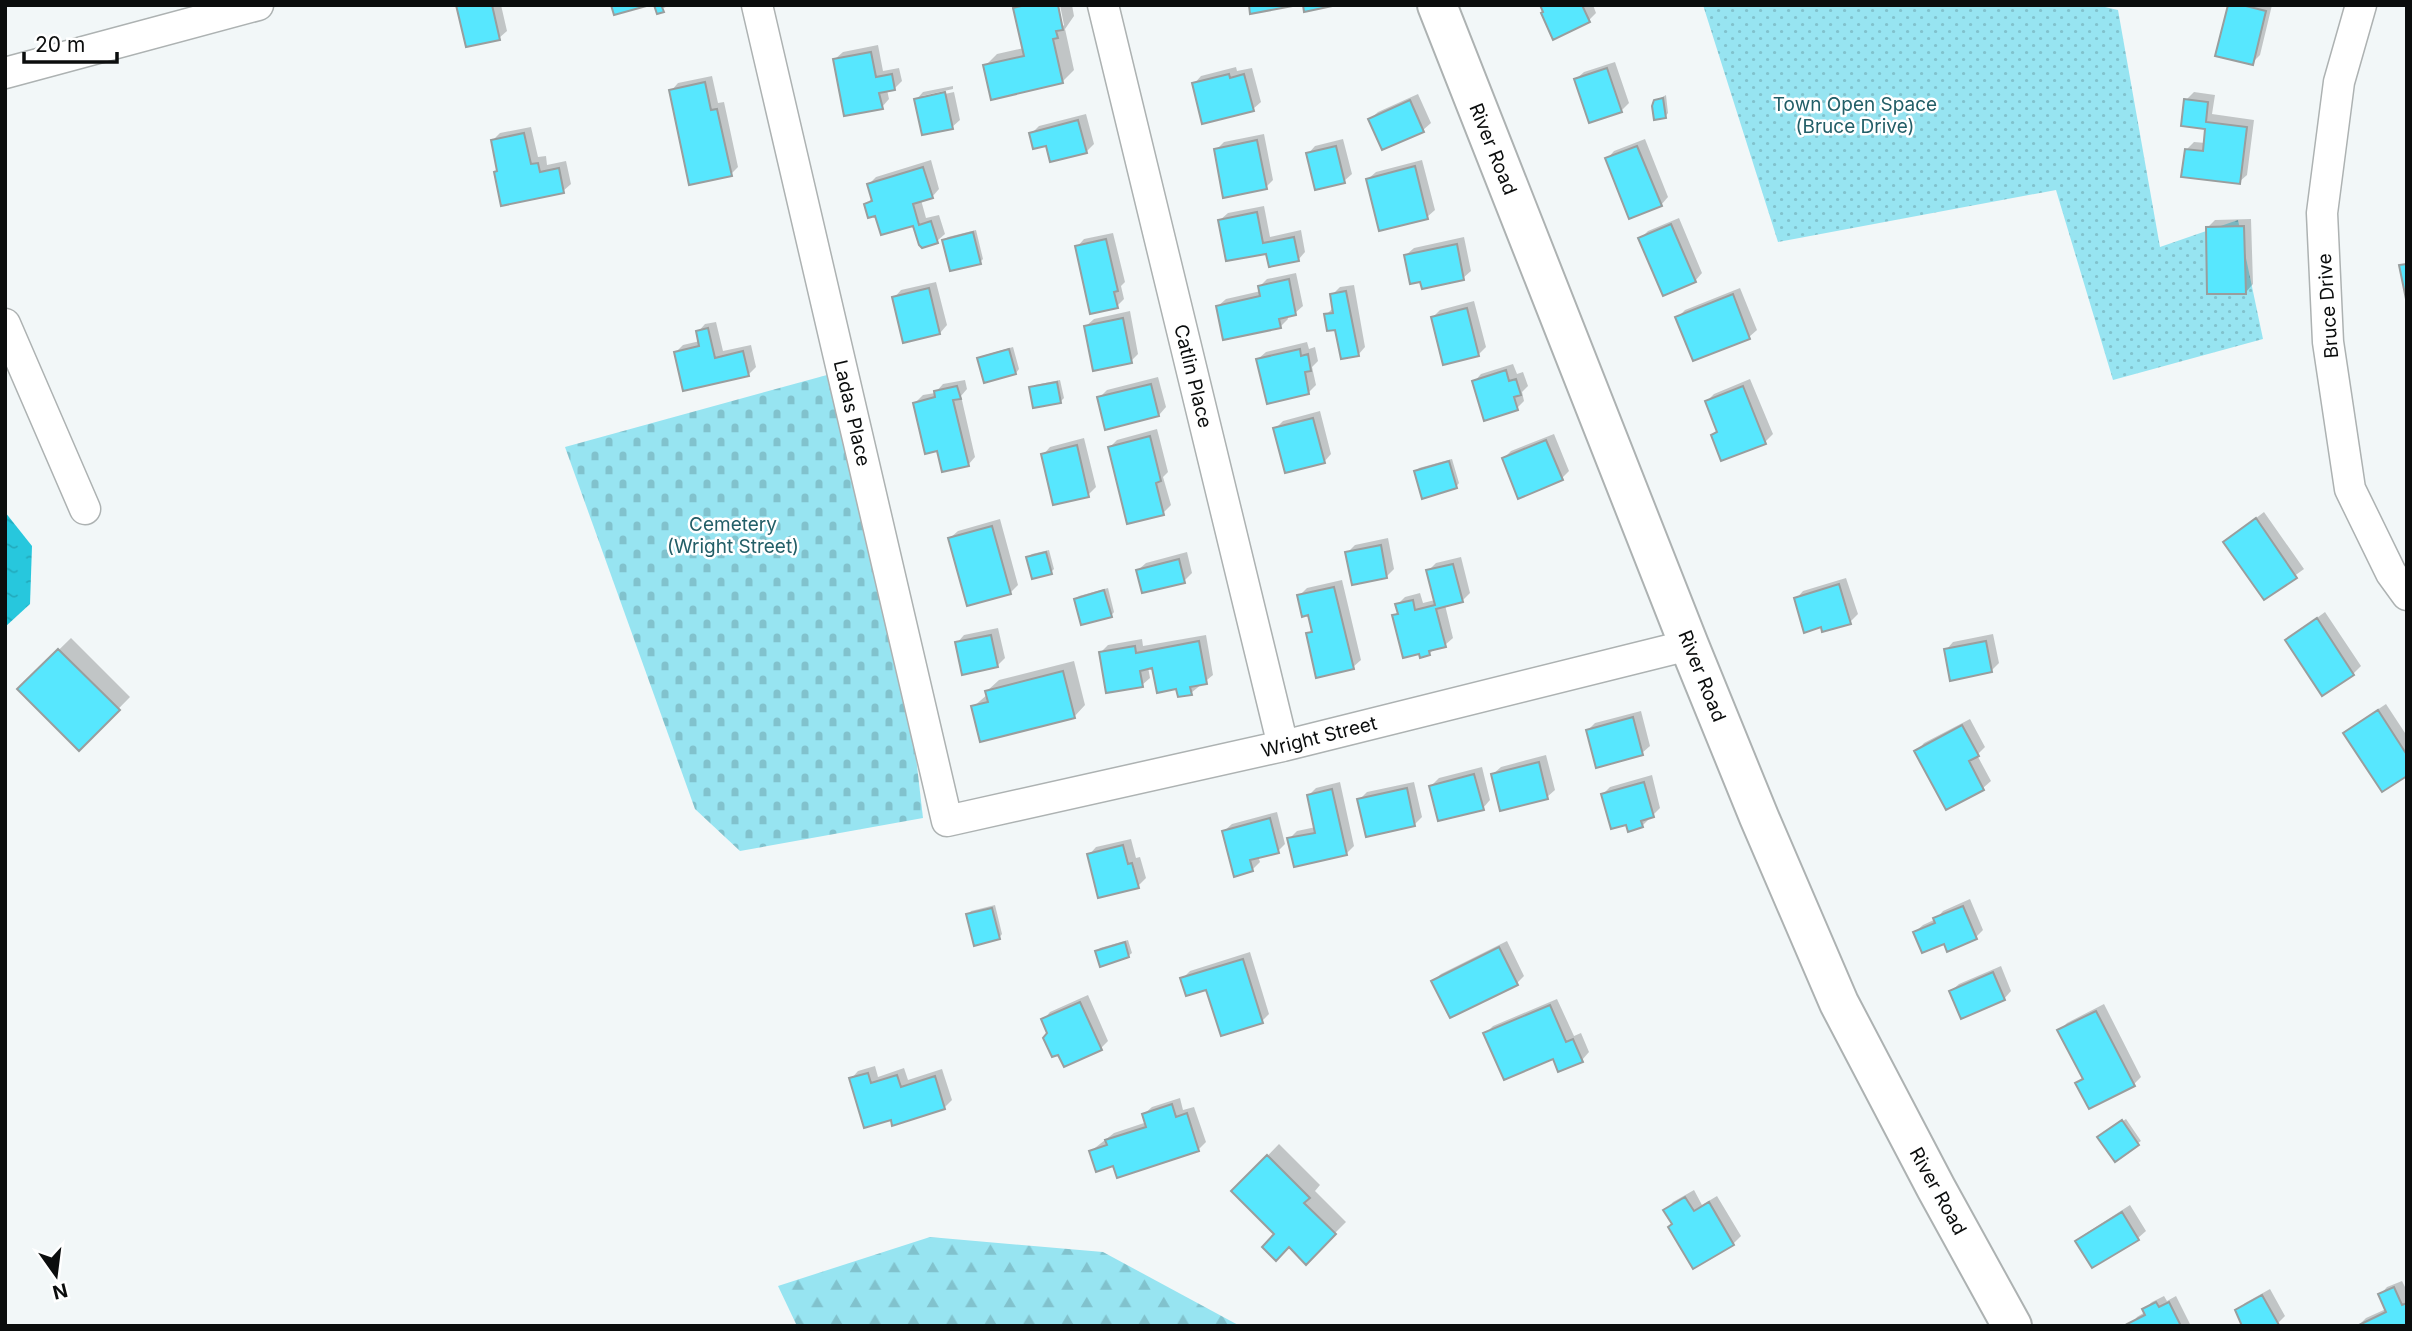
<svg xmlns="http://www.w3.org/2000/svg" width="2412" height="1331" viewBox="0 0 2412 1331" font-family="Inter,sans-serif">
  <defs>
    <pattern id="forest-firs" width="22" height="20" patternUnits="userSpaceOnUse" patternTransform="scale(1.75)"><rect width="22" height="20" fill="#97e4f1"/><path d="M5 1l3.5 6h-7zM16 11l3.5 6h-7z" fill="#81c2cd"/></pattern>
    <pattern id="cemetery-stones" width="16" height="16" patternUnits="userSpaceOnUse" patternTransform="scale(1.75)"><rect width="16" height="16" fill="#97e4f1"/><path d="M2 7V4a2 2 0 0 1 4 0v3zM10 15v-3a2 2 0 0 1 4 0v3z" fill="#81c2cd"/></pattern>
    <pattern id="park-dots" width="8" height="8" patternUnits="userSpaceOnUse" patternTransform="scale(1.75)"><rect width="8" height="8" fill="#97e4f1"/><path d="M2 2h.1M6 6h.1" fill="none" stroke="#81c2cd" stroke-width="1.8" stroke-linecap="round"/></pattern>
    <pattern id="water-ripples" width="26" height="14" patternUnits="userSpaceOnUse" patternTransform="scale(1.75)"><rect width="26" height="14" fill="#27c7dd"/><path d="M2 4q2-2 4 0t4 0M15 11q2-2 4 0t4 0" fill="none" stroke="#22aabc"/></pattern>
  </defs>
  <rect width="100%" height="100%" fill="#f2f7f8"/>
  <path fill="url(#forest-firs)" d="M930,1237L1103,1252L1240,1326H797L778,1286Z"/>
  <path fill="url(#cemetery-stones)" d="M827,375L916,757L923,818L740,851L695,809L565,447Z"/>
  <path fill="url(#park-dots)" d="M1703,5H2096L2118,10L2160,247L2238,220L2263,339L2113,380L2056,190L1778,242Z"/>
  <path fill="url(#water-ripples)" d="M5,512L32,546L30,604L5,627Z"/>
  <path fill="#0003" d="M458,5H501L507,31L499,38Z
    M1019,5H1056L1061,28L1064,25L1060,5H1072L1074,16L1065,29L1074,70L1062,82L985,66L997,54L1024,48L1015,9Z
    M1541,5H1593L1596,13L1589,20Z
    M2230,5H2272L2260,55L2252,63Z
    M878,45L883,71L899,68L902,81L894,89L887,90L889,99L882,107L835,59L843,52Z
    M1615,62L1629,103L1621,111L1576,79L1584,72Z
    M1236,67L1237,71L1252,68L1261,102L1253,109L1194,84L1201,76Z
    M712,76L718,103L724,102L738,167L731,174L671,91L678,83Z
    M953,86V89L922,96V99L954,92L960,120L952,127L916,100L923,92Z
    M2194,92L2215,95L2212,114L2254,120L2247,175L2239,182L2187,149L2194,142L2206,143L2207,128L2186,100Z
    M1418,94L1431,123L1423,130L1370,119L1378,112Z
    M1666,95L1668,113L1665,117L1655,101Z
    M1086,114L1094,144L1086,152L1047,144L1031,134L1039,126Z
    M531,127L538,157L546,156L547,165L566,161L571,184L563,191L499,170L492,141L500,133Z
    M1264,134L1273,180L1266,187L1216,150L1224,142Z
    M1343,139L1352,174L1344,181L1308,154L1315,146Z
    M1645,139L1668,197L1661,205L1607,159L1614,151Z
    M931,160L939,189L932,197L921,200L926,218L939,215L945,234L937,241L915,223L876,214L866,205L873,197L869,184L876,177Z
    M1422,160L1435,210L1427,217L1368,179L1376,172Z
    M1264,206L1270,237L1301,230L1305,252L1298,260L1268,252L1220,220L1228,213Z
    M1679,218L1702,273L1695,281L1640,239L1648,231Z
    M2251,219L2253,284L2246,292L2208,227L2215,220Z
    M976,230L983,259L980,262L944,240L948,237Z
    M1113,233L1125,282L1121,286L1124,299L1117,306L1077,247L1084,239Z
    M1464,237L1471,271L1463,278L1406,255L1414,248Z
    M1296,273L1303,306L1295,313L1287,315L1288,319L1280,327L1218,306L1226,299L1261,291L1260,286L1267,279Z
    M936,282L947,325L940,333L894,298L901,290Z
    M1354,285L1365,347L1358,355L1326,315L1334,307L1332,295L1340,287Z
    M1740,288L1757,330L1749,337L1678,317L1685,310Z
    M1474,301L1486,347L1478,355L1432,318L1440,310Z
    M1130,311L1138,354L1131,361L1086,326L1094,319Z
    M716,322L723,351L751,345L756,367L749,374L675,353L683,345L700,341L698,332L705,324Z
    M1307,342L1309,349L1315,347L1318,361L1312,367L1316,385L1308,393L1258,359L1266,352Z
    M1013,347L1019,369L1016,373L979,359L982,356Z
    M1513,364L1517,374L1523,372L1528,386L1522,392L1524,401L1517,408L1474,382L1481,374Z
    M1158,377L1166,407L1159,415L1099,398L1107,390Z
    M1750,379L1773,434L1765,442L1713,435L1718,430L1707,401L1714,394Z
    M965,380L967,389L961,396L975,457L968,465L939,448L915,403L923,395L935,393L943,384Z
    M1060,380L1064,398L1060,402L1031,388L1035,385Z
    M1320,411L1331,454L1324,462L1275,429L1283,421Z
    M1157,429L1168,472L1163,477L1171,505L1163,513L1110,447L1117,440Z
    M1554,434L1569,471L1562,478L1504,458L1511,451Z
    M1084,438L1096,487L1088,495L1043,455L1050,447Z
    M1452,459L1459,483L1456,487L1416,472L1419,468Z
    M2264,512L2304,569L2264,598L2225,542Z
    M1000,519L1018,585L1010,593L950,538L958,531Z
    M1388,538L1394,569L1387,576L1347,553L1355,545Z
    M1049,550L1054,569L1051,572L1028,557L1032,554Z
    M1187,552L1192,573L1184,581L1138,570L1146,563Z
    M1461,557L1470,593L1462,601L1445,605L1453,638L1445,645L1435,648L1429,654L1394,616L1399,611L1397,605L1405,597L1420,593L1423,603L1435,600L1428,571L1436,563Z
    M1846,578L1858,614L1850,622L1822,625L1796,599L1803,591Z
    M1342,580L1361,660L1353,667L1308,634L1313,629L1309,613L1299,596L1307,588Z
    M1108,588L1114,612L1111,616L1076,599L1079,596Z
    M2325,612L2361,666L2353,674L2323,694L2287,640Z
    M998,628L1005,658L997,666L957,643L964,635Z
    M1993,634L1999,663L1991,671L1946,650L1953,642Z
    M1206,635L1213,675L1191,693L1178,687L1154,666L1148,667L1150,678L1142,685L1101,652L1108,645L1142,639L1143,646Z
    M71,638L130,697L79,749L19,689Z
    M1074,661L1085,705L1074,717L973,707L988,694L987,691L999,680Z
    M2386,704L2407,736V774L2345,733L2353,726Z
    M1641,711L1650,746L1642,753L1587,731L1595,723Z
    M1970,719L1985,747L1977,755L1991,781L1983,788L1947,808L1917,751L1924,743Z
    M1546,755L1555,790L1547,797L1493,774L1501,767Z
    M1482,767L1490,800L1483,808L1431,786L1439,778Z
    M1652,775L1660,808L1642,826L1627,823L1603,794L1610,787Z
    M1340,782L1354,846L1346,854L1289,839L1297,831L1316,827L1309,795L1316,788Z
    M1414,782L1422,817L1414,825L1359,800L1367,792Z
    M1277,812L1285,844L1278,851L1258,856L1260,862L1252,870L1224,831L1232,824Z
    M1131,839L1136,858L1140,857L1146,878L1138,886L1089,855L1096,847Z
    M1970,899L1983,930L1976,937L1945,942L1915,932L1923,925L1936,919L1943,911Z
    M995,905L1002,934L999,938L968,915L971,911Z
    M1128,940L1132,953L1128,956L1097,952L1100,948Z
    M1507,941L1524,976L1517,983L1433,981L1441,974Z
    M1250,952L1269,1014L1262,1021L1207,987L1182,979L1190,971Z
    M2001,966L2011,991L2004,999L1951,991L1959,984Z
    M1088,995L1108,1041L1101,1048L1049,1033L1043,1020L1050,1012Z
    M1557,999L1574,1036L1581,1033L1589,1052L1582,1060L1554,1057L1485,1034L1493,1026Z
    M2104,1004L2141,1077L2134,1084L2077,1083L2084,1077L2060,1030L2067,1023Z
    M875,1066L878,1077L904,1068L908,1080L942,1069L952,1100L944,1108L892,1118L851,1079L858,1071Z
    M1180,1098L1183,1110L1194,1107L1206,1142L1198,1150L1114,1164L1091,1151L1114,1133L1147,1122L1144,1114L1152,1107Z
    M2126,1119L2141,1141L2115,1159L2099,1137Z
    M1279,1144L1320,1185L1315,1191L1346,1222L1306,1262L1233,1191Z
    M1694,1190L1702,1205L1717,1196L1741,1236L1733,1244L1693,1267L1666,1210L1673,1202Z
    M2130,1205L2146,1231L2138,1238L2093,1266L2077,1241L2085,1234Z
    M2402,1281L2407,1291V1326L2359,1325L2366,1318L2386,1309L2380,1295L2387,1287Z
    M2270,1289L2285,1316L2275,1326H2244L2237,1311L2245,1303Z
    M2164,1296L2167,1301L2176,1296L2191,1326H2130L2137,1317L2145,1312L2144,1309L2152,1302Z"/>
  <path fill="#57e7fe" stroke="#999e9e" stroke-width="2" d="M456,5H492L500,40L466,47Z
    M611,5H650L614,15Z
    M654,5H669L662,7L664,12L657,14Z
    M1026,5H1058L1063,30L1056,31L1058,38L1053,39L1063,83L991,100L983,65L1024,56L1013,8Z
    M1249,5H1298L1250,14Z
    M1303,5H1337L1304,12Z
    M1540,5H1582L1590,22L1553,40L1541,13L1543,12Z
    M2228,5H2242L2266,11L2253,65L2215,56Z
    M871,52L876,77L892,74L895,90L879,93L883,109L844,116L833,59Z
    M1607,68L1622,112L1589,123L1574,79Z
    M1229,74L1230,78L1244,74L1254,111L1202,124L1192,83Z
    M705,82L711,110L717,109L732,176L689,185L669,90Z
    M945,92L953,129L922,135L914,99Z
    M1663,98L1666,118L1654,120L1652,106L1654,100Z
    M2184,99L2208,102L2206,122L2247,127L2240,184L2181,177L2185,149L2203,151L2205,129L2181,126Z
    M1410,100L1424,132L1382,150L1368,119Z
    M1078,120L1087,153L1050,162L1046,146L1033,149L1029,133Z
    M524,133L531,164L538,163L540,172L559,168L564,193L501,206L494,172L497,171L491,140Z
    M1257,140L1267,189L1223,198L1214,149Z
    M1336,146L1345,183L1315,190L1306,153Z
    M1637,146L1662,206L1629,219L1605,158Z
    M1415,166L1428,219L1379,231L1366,179Z
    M923,167L933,198L913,204L919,225L931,221L938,243L922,248L919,245L913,226L881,235L875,216L868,218L864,204L872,201L867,184Z
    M1257,212L1263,243L1294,237L1299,261L1269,267L1266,254L1226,261L1218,220Z
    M1671,224L1696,282L1663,296L1638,238Z
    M2244,226L2246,294H2207L2206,227Z
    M973,232L981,264L950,271L942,240Z
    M1106,239L1118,291L1114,292L1118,308L1090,314L1075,246Z
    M1457,244L1464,280L1422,289L1420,282L1410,284L1404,255Z
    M2407,264V304L2399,265Z
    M1289,279L1296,315L1279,319L1281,328L1223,340L1216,306L1260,296L1258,286Z
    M929,288L940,334L903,343L892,297Z
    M1346,291L1359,356L1341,359L1335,330L1327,331L1324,314L1333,313L1330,294Z
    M1733,294L1750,339L1693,361L1675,317Z
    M1467,308L1479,356L1443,365L1431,317Z
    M1123,318L1132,363L1093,371L1084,326Z
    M708,328L715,358L743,351L749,376L683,391L674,352L699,346L696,331Z
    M1009,349L1016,374L984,383L977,358Z
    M1300,349L1301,356L1308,354L1311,371L1305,372L1309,394L1267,404L1256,359Z
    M1506,370L1509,381L1516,379L1521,395L1514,397L1518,410L1484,421L1472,381Z
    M1057,382L1061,403L1033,408L1029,387Z
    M1151,384L1159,416L1105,430L1097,397Z
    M957,386L961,399L953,400L969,466L942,472L937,451L925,454L913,403L935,397L934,391Z
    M1743,386L1766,444L1721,461L1711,435L1717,432L1705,401Z
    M1313,418L1325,463L1285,473L1273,428Z
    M1150,436L1161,481L1156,483L1164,515L1127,524L1108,447Z
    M1546,440L1563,480L1518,499L1502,458Z
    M1077,445L1089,497L1053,505L1041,454Z
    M1449,461L1457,488L1422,499L1414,471Z
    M2256,518L2297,578L2264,600L2223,542Z
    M992,526L1011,594L967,606L948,538Z
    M1381,545L1387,578L1352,585L1345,552Z
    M1046,552L1052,574L1032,579L1026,557Z
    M1179,559L1185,583L1142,593L1136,570Z
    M1453,564L1463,602L1436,609L1446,647L1429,651L1430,655L1420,658L1419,654L1403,658L1392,615L1398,614L1395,604L1413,600L1415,610L1435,605L1426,570Z
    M1839,584L1851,624L1822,632L1821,627L1804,633L1794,598Z
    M1334,587L1354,669L1316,678L1306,633L1312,632L1308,615L1302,617L1297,595Z
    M1104,590L1112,617L1081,625L1074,599Z
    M2317,618L2354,675L2322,696L2285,640Z
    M991,635L998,667L962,675L955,642Z
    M1199,641L1207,684L1190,687L1192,695L1178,697L1176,689L1157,693L1152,668L1140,671L1143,687L1106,693L1099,652L1135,646L1136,653Z
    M1986,641L1992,672L1950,681L1944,649Z
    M58,649L120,710L79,751L17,689Z
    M1063,671L1075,718L980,742L971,706L988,702L985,691Z
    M2378,710L2407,755V776L2382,792L2343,733Z
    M1633,717L1643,755L1596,768L1586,730Z
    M1962,725L1979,756L1969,761L1984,790L1946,810L1914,751Z
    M1539,762L1548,799L1500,811L1491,774Z
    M1474,774L1484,810L1438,821L1429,786Z
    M1644,782L1654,817L1641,821L1643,827L1628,832L1626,825L1611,829L1601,794Z
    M1407,788L1415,826L1366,837L1357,799Z
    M1332,789L1347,855L1294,867L1287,838L1315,833L1307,795Z
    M1270,818L1279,853L1250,860L1253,871L1234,877L1222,831Z
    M1123,845L1128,864L1132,863L1139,888L1098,898L1087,854Z
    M1963,906L1977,939L1947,952L1944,944L1922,953L1913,932L1935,923L1933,918Z
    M992,908L1000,939L974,946L966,914Z
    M1125,942L1129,957L1100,967L1095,951Z
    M1499,947L1518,985L1450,1018L1431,981Z
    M1243,959L1263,1023L1221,1036L1206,990L1186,996L1180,978Z
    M1993,972L2005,1000L1961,1019L1949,991Z
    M1080,1002L1102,1050L1064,1067L1058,1055L1052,1057L1043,1038L1047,1033L1041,1019Z
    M1550,1005L1566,1042L1573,1039L1583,1062L1558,1072L1553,1059L1504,1080L1483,1033Z
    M2096,1011L2135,1086L2089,1109L2075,1083L2083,1079L2057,1030Z
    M868,1073L871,1083L897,1075L901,1087L935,1076L945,1109L892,1126L891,1120L864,1128L849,1078Z
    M1172,1104L1176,1117L1187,1113L1199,1151L1117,1178L1113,1166L1096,1172L1089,1151L1107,1145L1105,1140L1146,1127L1142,1114Z
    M2122,1120L2139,1145L2115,1162L2097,1137Z
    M1267,1155L1310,1198L1304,1203L1336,1234L1306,1265L1289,1247L1276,1261L1262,1247L1274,1234L1231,1191Z
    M1685,1197L1694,1211L1709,1202L1734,1245L1693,1269L1668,1227L1672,1224L1663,1210Z
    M2122,1212L2139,1240L2092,1268L2075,1241Z
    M2394,1287L2402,1305L2407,1303V1326H2357L2386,1312L2378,1294Z
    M2262,1295L2279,1325L2242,1326L2235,1310Z
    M2156,1302L2159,1307L2169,1302L2181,1326H2129L2127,1324L2145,1315L2142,1309Z"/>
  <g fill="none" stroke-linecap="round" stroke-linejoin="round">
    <defs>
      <path id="street" d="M757,5L947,821L1283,746L1689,645
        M1103,5L1283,746
        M2361,5L2339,82L2322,213L2328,342L2350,489L2391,573L2407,595
        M5,73L258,5
        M5,324L85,509"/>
      <path id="secondary" d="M1437,5L1689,645L1759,817L1839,1003L1936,1188L2012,1326"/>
    </defs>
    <use href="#street" stroke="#adb2b2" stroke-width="33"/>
    <use href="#secondary" stroke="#adb2b2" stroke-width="42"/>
    <use href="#street" stroke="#fff" stroke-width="30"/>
    <use href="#secondary" stroke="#fff" stroke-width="38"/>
  </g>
  <g text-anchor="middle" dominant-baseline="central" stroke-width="5" stroke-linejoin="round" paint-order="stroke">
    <g font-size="19" fill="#225e67" stroke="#fff">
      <text x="1855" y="104">Town Open Space<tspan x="1855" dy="22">(Bruce Drive)</tspan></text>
      <text x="733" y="524">Cemetery<tspan x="733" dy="22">(Wright Street)</tspan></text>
    </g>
    <g font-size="19" fill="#0b0d0d" stroke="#fff">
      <text transform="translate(1493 149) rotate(68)">River Road</text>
      <text transform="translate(2328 306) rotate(-94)">Bruce Drive</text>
      <text transform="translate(1193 376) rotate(76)">Catlin Place</text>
      <text transform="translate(852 413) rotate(77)">Ladas Place</text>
      <text transform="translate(1702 676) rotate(68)">River Road</text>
      <text transform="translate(1319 737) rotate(-14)">Wright Street</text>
      <text transform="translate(1938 1191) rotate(61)">River Road</text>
    </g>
  </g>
  <rect width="2412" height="1331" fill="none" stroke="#0b0d0d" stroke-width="14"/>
  <g transform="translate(56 1275) rotate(166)" stroke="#ffffff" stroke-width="5" paint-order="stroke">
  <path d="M0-5L12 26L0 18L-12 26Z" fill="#0b0d0d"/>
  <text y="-10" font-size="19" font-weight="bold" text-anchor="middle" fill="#0b0d0d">N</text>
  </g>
  <path d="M24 52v10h93v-10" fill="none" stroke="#0b0d0d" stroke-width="3.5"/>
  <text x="35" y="52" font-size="21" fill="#0b0d0d" stroke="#ffffff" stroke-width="5" paint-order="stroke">20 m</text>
</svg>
